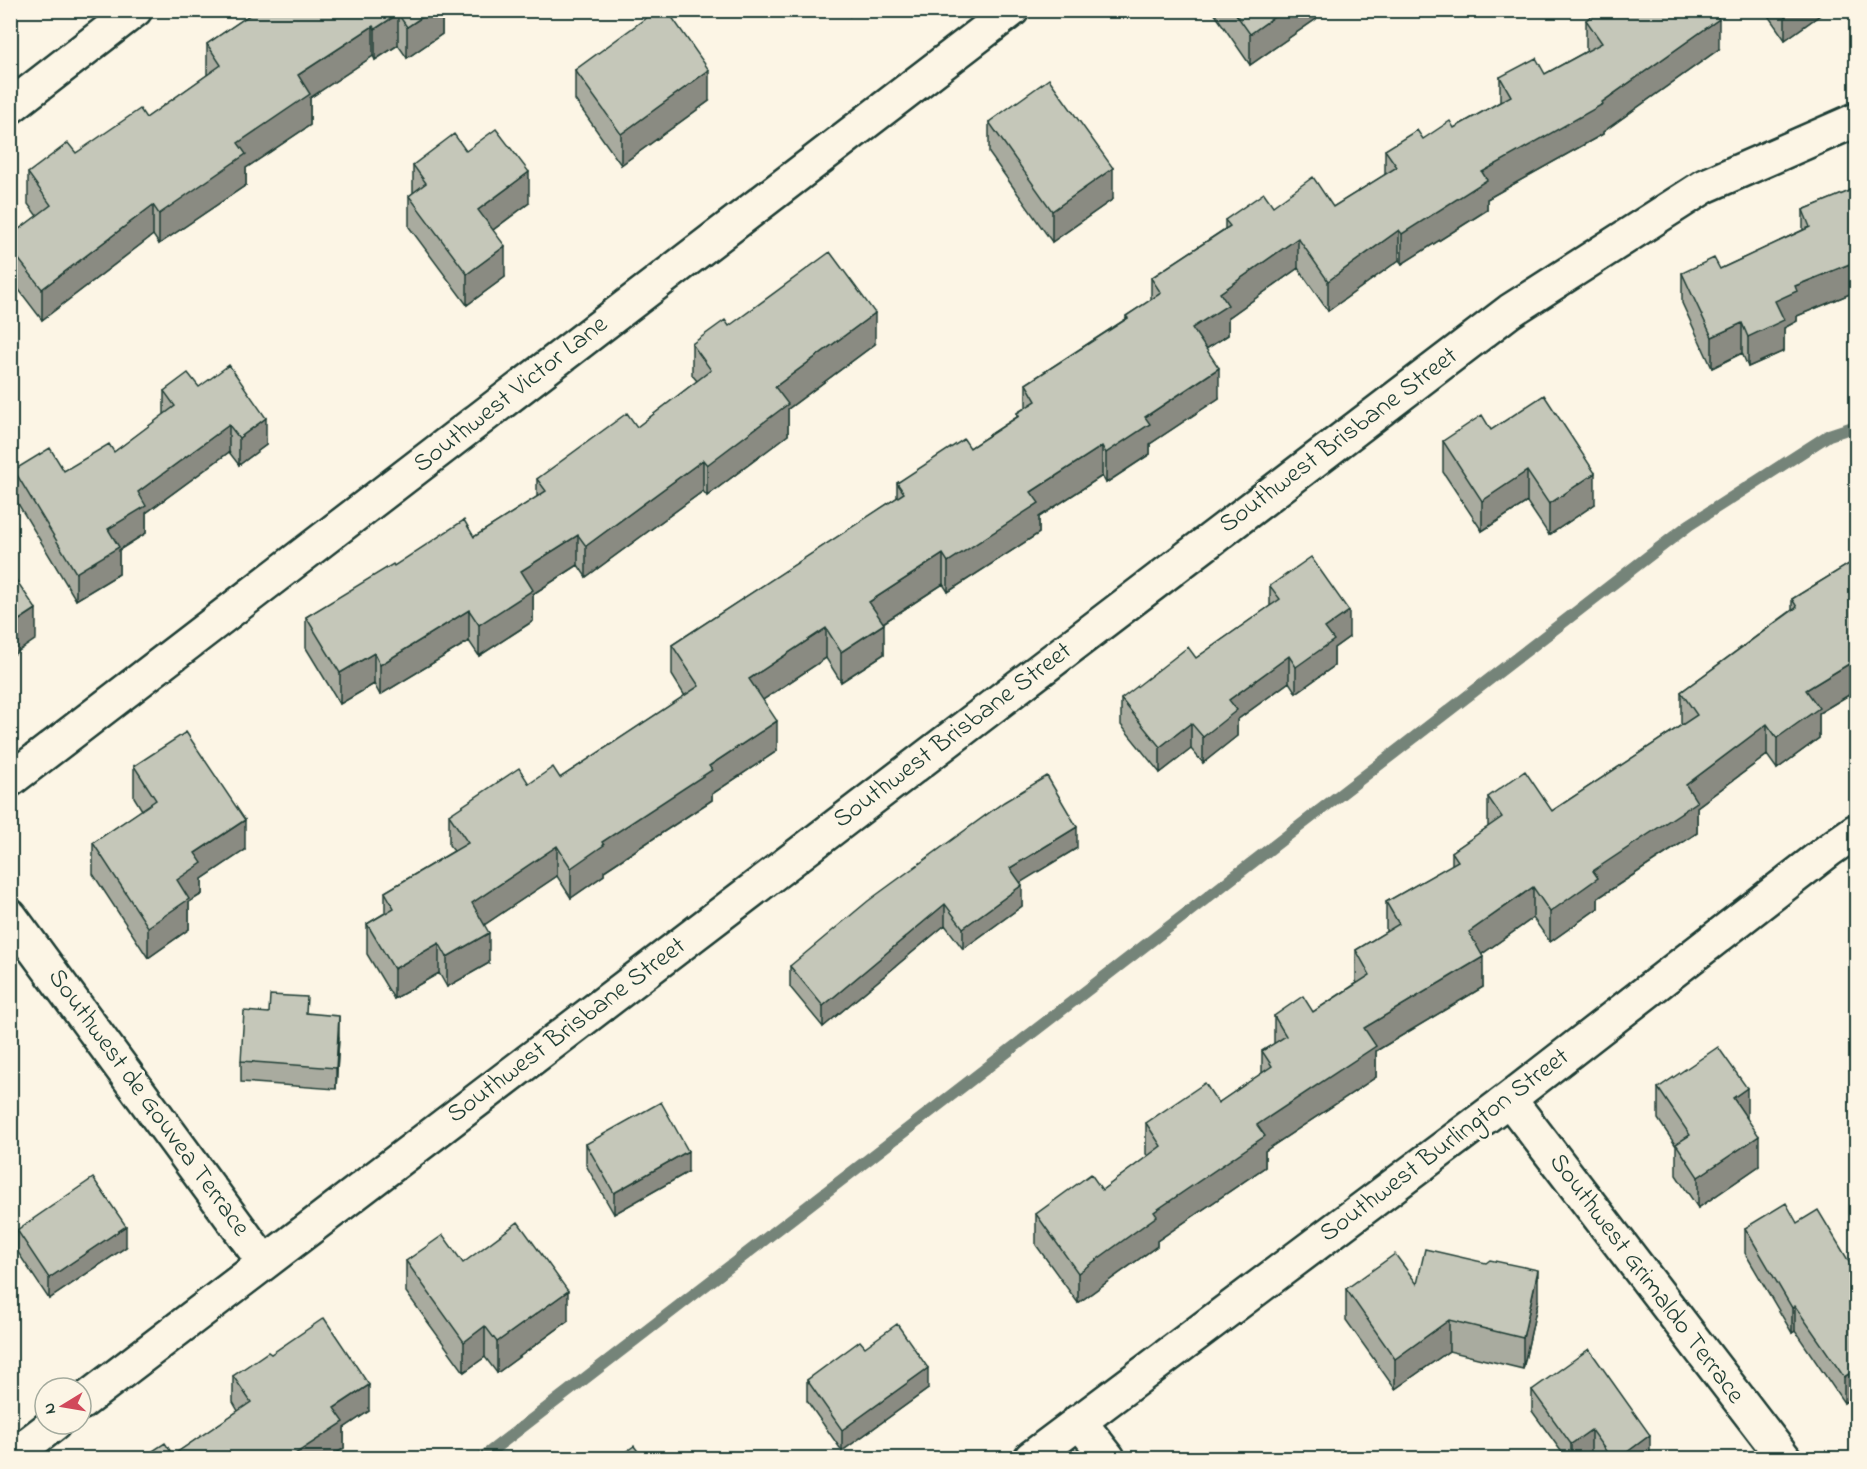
<svg xmlns="http://www.w3.org/2000/svg" width="1867" height="1469" viewBox="0 0 1867 1469" font-family="'Indie Flower',sans-serif">
  <rect width="100%" height="100%" fill="#fcf5e5"/>
  <filter id="ink" filterUnits="userSpaceOnUse"><feTurbulence type="fractalNoise" baseFrequency=".0167" numOctaves="2"/><feDisplacementMap in="SourceGraphic" scale="12" xChannelSelector="R" yChannelSelector="G"/><feConvolveMatrix kernelMatrix="1 2 1 2 8 2 1 2 1" color-interpolation-filters="sRGB"/></filter>
  <g filter="url(#ink)">
    <g fill="none" stroke-linecap="round" stroke-linejoin="round">
      <path stroke="#758479" stroke-width="12" d="M482,1458L1689,525L1829,435L1856,426"/>
      <defs>
        <path id="street" d="M10,107L135,10
          M10,780L1012,10
          M10,916L264,1262
          M1509,1099L1784,1458
          M81,1403L1510,311L1705,186L1856,120
          M1079,1421L1108,1458
          M10,1458L54,1424
          M1031,1458L1509,1099L1829,850L1856,831"/>
      </defs>
      <use href="#street" stroke="#1f3d34" stroke-width="38"/>
      <use href="#street" stroke="#fcf5e5" stroke-width="33"/>
    </g>
    <path fill="#a9ab9f" stroke="#1f3d34" stroke-width="1.5" d="M257,10H442V34L407,58L398,45L375,60L373,56L310,98V125L246,168V185L159,244L153,235L42,320L10,278V236L37,216L28,204V173L76,153L146,118L207,75V44Z
      M1212,10H1316V19L1250,65Z
      M1764,10H1827L1785,40Z
      M1586,20L1719,49L1603,132V134L1487,199V210L1402,264L1399,260L1328,311L1298,268L1228,318V335L1206,349L1219,398L1150,444V454L1106,483L1102,476L1039,517V533L948,592L943,584L883,623L884,654L841,682L826,658L763,700L777,751L712,794V800L604,871V875L571,898L557,876L484,925L489,963L447,987L439,973L394,999L367,954V924L385,913V892L454,851L449,845V815L529,784L560,778L685,696L672,675V645L897,498V483L970,448L1017,417V413L1026,407V384L1126,319V316L1151,300V278L1225,229V220L1273,206L1333,207L1385,175V150L1423,139L1454,128L1500,102V77L1545,74L1587,51L1586,50Z
      M575,70L709,101L621,165L575,100Z
      M989,122L1113,199L1052,242L989,153Z
      M413,165L529,203L493,230L505,277L467,305L409,227V196L413,193Z
      M1857,188V291L1797,316V321L1784,328V351L1748,367L1742,353L1712,368L1682,303V273L1720,269L1803,230V210Z
      M729,326L875,344L788,409V435L707,496L703,491L586,577L578,565L533,594V621L479,656L469,641L380,695L374,684L340,704L306,648V617L394,566L474,537L537,497V479L637,427L697,381L692,375V344Z
      M199,387L266,445L239,465L229,452L146,513V533L119,550V574L76,600L14,497V470L64,471L114,452L164,415V391Z
      M1491,430L1595,504L1549,535L1527,502L1482,531L1443,472V441Z
      M1857,559V690L1819,713V738L1777,769L1767,755L1697,807V833L1598,898V908L1550,942L1533,918L1482,954L1483,987L1376,1051V1077L1265,1151V1167L1157,1241V1246L1078,1303L1036,1245V1214L1102,1190L1148,1156L1146,1154V1123L1218,1103L1262,1073V1051L1274,1044V1016L1313,1012L1357,983L1356,981V950L1386,932V902L1452,865V852L1488,827V797L1552,811L1682,725L1681,723V692L1792,610V599Z
      M1270,586L1349,637L1334,648V666L1296,693L1289,682L1237,720V736L1203,763L1191,749L1160,773L1121,725V699L1196,658L1270,606Z
      M134,766L245,850L202,879V894L189,902V929L148,958L93,874V843L142,810L134,797Z
      M1077,848L1020,882L1022,906L963,949L945,925L823,1027L790,987V966Z
      M269,1013H307L339,1037L336,1089L241,1082V1061Z
      M1658,1088L1747,1119L1759,1166L1698,1208L1676,1175V1146L1658,1119Z
      M586,1144L688,1172L614,1214L586,1165Z
      M1797,1223L1857,1275V1404L1852,1397L1844,1403L1795,1331L1792,1333L1745,1253V1228Z
      M17,1230L126,1247L49,1299L17,1251Z
      M406,1261L463,1263L568,1321L497,1373L485,1357L464,1372L406,1292Z
      M1417,1284L1538,1301L1523,1369L1449,1351L1395,1389L1346,1320V1289Z
      M865,1347L928,1389L842,1451L807,1401V1380Z
      M271,1354L369,1411L344,1428V1448L329,1458H142L173,1455L238,1411L233,1402V1376Z
      M1532,1390L1650,1456L1647,1458H1596L1591,1451L1580,1458H1566L1532,1411Z"/>
    <path fill="#8a8b82" stroke="#1f3d34" stroke-width="1.5" d="M442,10V34L407,58V27L432,11Z
      M850,10H858L850,16Z
      M1284,10H1316V19L1250,65V34Z
      M1785,10H1827L1785,40Z
      M398,14V45L375,60V29Z
      M1719,19V49L1603,132V134L1487,199V210L1402,264V234L1482,172L1602,102Z
      M373,26V56L310,98V125L246,168V185L159,244V214L238,143L298,75Z
      M709,70V101L621,165V134Z
      M1113,168V199L1052,242V211Z
      M529,172V203L478,241V210Z
      M153,205V235L42,320V289Z
      M1399,230V260L1328,311V281Z
      M1298,238V268L1228,318V335L1192,358V328L1220,293Z
      M505,246V277L467,305V274Z
      M1857,261V291L1797,316V321L1784,328V351L1748,367V337L1775,301L1795,286Z
      M875,313V344L788,409V435L707,496V465L775,387Z
      M1742,323V353L1712,368V337Z
      M1219,368V398L1150,444V454L1106,483V453L1145,417Z
      M266,418V445L239,465V438Z
      M229,425V452L146,513V533L119,550V574L76,600V573L138,492Z
      M1102,446V476L1039,517V533L948,592V562L1031,492Z
      M703,460V491L586,577V546Z
      M1527,471V502L1482,531V501Z
      M1595,473V504L1549,535V504Z
      M578,535V565L533,594V621L479,656V625L521,571Z
      M943,554V584L869,632V602Z
      M36,609V639L10,657V626Z
      M469,610V641L380,695V665Z
      M1349,611V637L1334,648V666L1296,693V667L1325,628Z
      M884,624V654L841,682V652Z
      M826,628V658L749,709V679Z
      M374,653V684L340,704V673Z
      M1289,656V682L1237,720V736L1203,763V737L1229,700Z
      M1857,659V690L1819,713V738L1777,769V738L1806,690Z
      M777,721V751L712,794V800L604,871V875L571,898V868L602,842L709,766Z
      M1191,723V749L1160,773V747Z
      M1767,724V755L1697,807V833L1598,898V908L1550,942V912L1686,785Z
      M245,820V850L202,879V894L189,902V929L148,958V927L177,880L195,853Z
      M1077,827V848L1010,889V868Z
      M557,846V876L472,933V903Z
      M1022,885V906L963,949V928Z
      M1533,887V918L1469,963V932Z
      M945,904V925L823,1027V1006Z
      M489,933V963L447,987V957Z
      M439,943V973L394,999V969Z
      M1483,957V987L1376,1051V1077L1265,1151V1167L1157,1241V1246L1078,1303V1273L1154,1212L1257,1125L1364,1028Z
      M339,1016V1037L336,1089V1068Z
      M1747,1088V1119L1733,1098Z
      M1759,1136V1166L1698,1208V1177Z
      M688,1151V1172L614,1214V1193Z
      M126,1226V1247L49,1299V1278Z
      M1538,1270V1301L1523,1369V1338Z
      M568,1291V1321L497,1373V1342Z
      M1795,1306V1331L1792,1333V1308Z
      M1449,1320V1351L1395,1389V1359Z
      M485,1326V1357L464,1372V1342Z
      M928,1368V1389L842,1451V1430Z
      M1852,1372V1397L1844,1403V1377Z
      M369,1385V1411L344,1428V1448L329,1458H289L334,1408Z
      M1591,1430V1451L1580,1458H1571V1444Z
      M1650,1435V1456L1647,1458H1619Z"/>
    <path fill="#c5c7b9" stroke="#1f3d34" stroke-width="1.5" d="M257,10H432L407,27L398,14L375,29L373,26L298,75L310,94L238,143L246,154L159,214L153,205L42,289L10,248V236L51,205L28,173L68,143L76,153L140,109L146,118L221,65L207,44Z
      M657,10H667L709,70L621,134L575,70Z
      M1233,10H1284L1250,34Z
      M1599,10H1712L1719,19L1602,102L1603,104L1482,172L1487,180L1402,234L1399,230L1328,281L1298,238L1220,293L1228,305L1192,328L1219,368L1145,417L1150,424L1106,453L1102,446L1031,492L1039,503L948,562L943,554L869,602L884,624L841,652L826,628L749,679L777,721L709,766L712,770L602,842L604,845L571,868L557,846L472,903L489,933L447,957L439,943L394,969L367,924L394,908L385,892L468,843L449,815L519,768L529,784L553,767L560,778L699,686L672,645L904,493L897,483L964,439L970,448L1019,416L1017,413L1036,401L1026,384L1128,318L1126,316L1161,293L1151,278L1230,226L1225,220L1264,193L1273,206L1313,177L1333,207L1397,167L1385,150L1417,130L1423,139L1450,121L1454,128L1511,96L1500,77L1536,58L1545,74L1602,43L1586,20Z
      M1049,79L1113,168L1052,211L989,122Z
      M496,129L529,172L478,210L505,246L467,274L409,196L426,183L413,165L454,134L466,151Z
      M1857,188V261L1795,286L1797,291L1775,301L1784,320L1748,337L1742,323L1712,337L1682,273L1714,258L1720,269L1810,227L1803,210Z
      M830,252L875,313L775,387L788,404L707,465L703,460L586,546L578,535L521,571L533,590L479,625L469,610L380,665L374,653L340,673L306,617L393,564L394,566L464,520L474,537L546,491L537,479L627,413L637,427L711,370L692,344L725,320L729,326Z
      M229,365L266,418L239,438L229,425L138,492L146,506L108,529L119,547L76,573L14,470L50,448L64,471L109,444L114,452L175,406L164,391L188,373L199,387Z
      M1544,395L1595,473L1549,504L1527,471L1482,501L1443,441L1482,415L1491,430Z
      M1311,557L1349,611L1325,628L1334,640L1296,667L1289,656L1229,700L1237,710L1203,737L1191,723L1160,747L1121,699L1188,647L1196,658L1280,599L1270,586Z
      M1857,559V659L1806,690L1819,708L1777,738L1767,724L1686,785L1697,802L1593,871L1598,878L1550,912L1533,887L1469,932L1483,957L1364,1028L1376,1046L1257,1125L1265,1136L1154,1212L1157,1216L1078,1273L1036,1214L1091,1174L1102,1190L1161,1146L1146,1123L1205,1083L1218,1103L1272,1066L1262,1051L1286,1036L1274,1016L1303,996L1313,1012L1370,975L1356,950L1399,924L1386,902L1458,861L1452,852L1502,817L1488,797L1525,771L1552,811L1697,715L1681,692L1797,607L1792,599Z
      M10,571L36,609L10,626Z
      M186,732L245,820L195,853L202,863L177,880L189,899L148,927L93,843L156,800L134,766Z
      M1047,776L1077,827L1010,868L1022,885L963,928L945,904L823,1006L790,966L868,901L1004,802Z
      M270,995L307,997L306,1013L339,1016L336,1068L241,1061L244,1011L269,1013Z
      M1718,1047L1747,1088L1733,1098L1759,1136L1698,1177L1676,1144L1690,1135L1658,1088Z
      M661,1102L688,1151L614,1193L586,1144Z
      M93,1178L126,1226L49,1278L17,1230Z
      M1786,1203L1797,1223L1818,1210L1857,1275V1379L1852,1372L1844,1377L1795,1306L1792,1308L1745,1228Z
      M518,1222L568,1291L497,1342L485,1326L464,1342L406,1261L443,1235L463,1263Z
      M1425,1249L1486,1263L1490,1260L1538,1270L1523,1338L1449,1320L1395,1359L1346,1289L1395,1254L1417,1284Z
      M324,1318L369,1385L334,1408L344,1422L289,1458L286,1454L279,1458H142L165,1443L173,1455L251,1402L233,1376L268,1352L271,1354Z
      M897,1324L928,1368L842,1430L807,1380L860,1341L865,1347Z
      M1589,1349L1650,1435L1619,1458H1611L1591,1430L1571,1444L1532,1390Z
      M634,1446L643,1458H617Z"/>
  </g>
  <g text-anchor="middle" dominant-baseline="central" stroke-width="6" stroke-linejoin="round" paint-order="stroke">
    <g font-size="26" fill="#1f3d34" stroke="#fcf5e5">
      <text transform="translate(511 395) rotate(-38)">Southwest Victor Lane</text>
      <text transform="translate(1339 441) rotate(-37)">Southwest Brisbane Street</text>
      <text transform="translate(953 736) rotate(-37)">Southwest Brisbane Street</text>
      <text transform="translate(567 1031) rotate(-37)">Southwest Brisbane Street</text>
      <text transform="translate(148 1103) rotate(54)">Southwest de Gouvea Terrace</text>
      <text transform="translate(1445 1146) rotate(-37)">Southwest Burlington Street</text>
      <text transform="translate(1646 1279) rotate(53)">Southwest Grimaldo Terrace</text>
    </g>
  </g>
  <rect width="1867" height="1469" fill="none" stroke="#fcf5e5" stroke-width="36"/>
  <rect x="18" y="18" width="1831" height="1433" fill="none" stroke="#1f3d34" stroke-width="2" filter="url(#ink)"/>
  <g transform="translate(63 1406) rotate(259)"><circle r="28" fill="#fcf5e5" stroke="#a4ab9e" stroke-width="1.5"/>
  <path d="M0-4.5L10 22L0 15L-10 22Z" fill="#d1495b"/>
  <text y="-9" font-size="16" font-weight="bold" text-anchor="middle" fill="#1f3d34">N</text>
  </g>
</svg>
